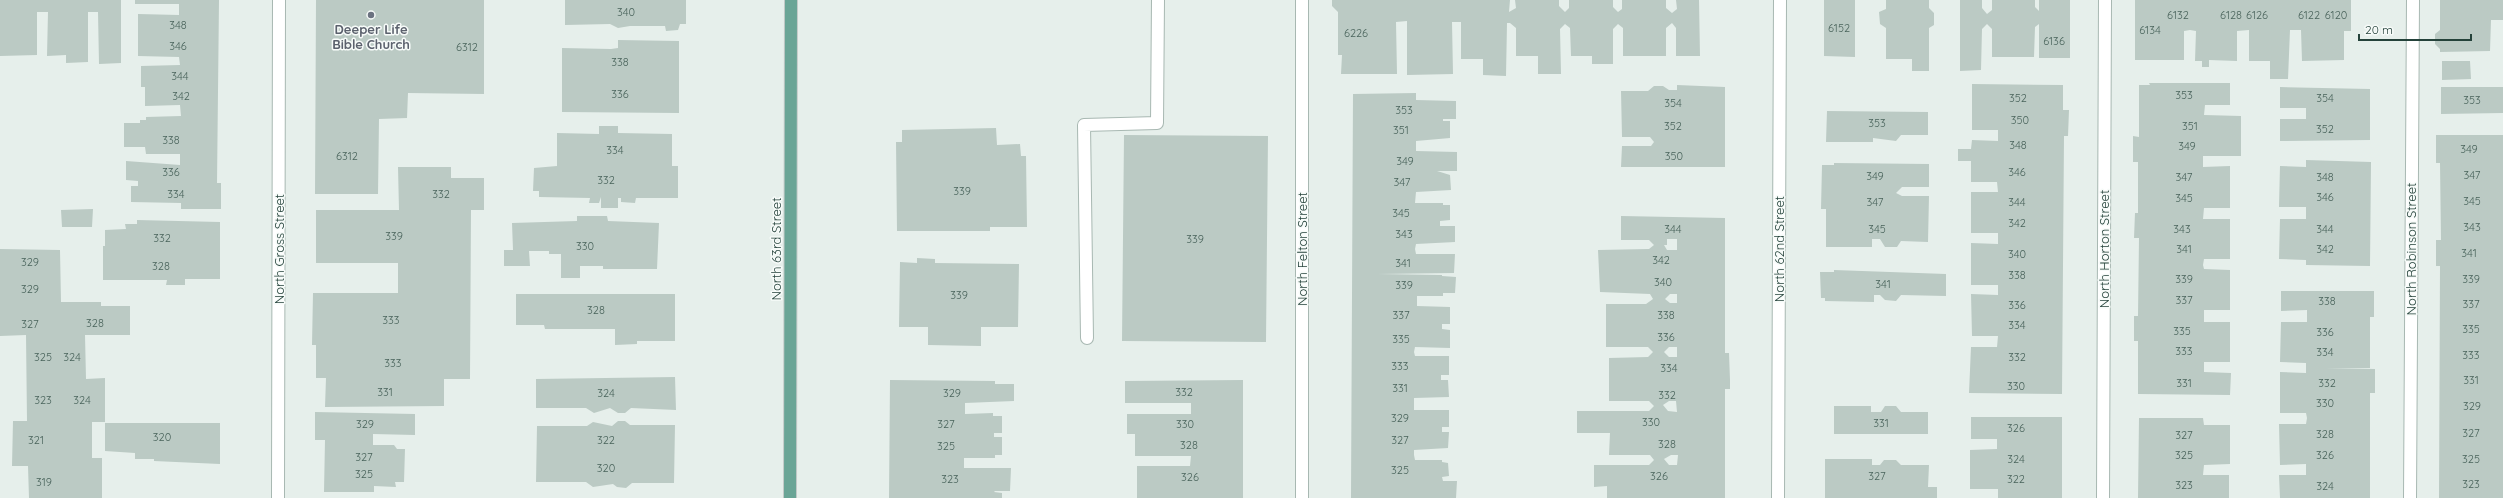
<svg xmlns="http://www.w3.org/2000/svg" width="2503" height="498" viewBox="0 0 2503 498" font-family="Quicksand,sans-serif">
  <rect width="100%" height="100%" fill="#e6efeb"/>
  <path fill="#bbcac4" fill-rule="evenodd" d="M0,0H121V63L99,64L98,12H88V62L66,63V55L47,56L48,12H37V55L0,56Z
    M135,0H219L217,183H221V209H181V203L131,202V186H138V181L126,180V161L180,165V154H146L145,147H124V123H140V120H146V117L181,116L180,105L145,106V87H141V66L180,65L179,57L138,56V14L179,15V4H135Z
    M316,0H484V94L408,93L407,118L379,119L378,194H315Z
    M565,0H686V24H680L678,30L666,31L665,26H630L618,28L610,24L565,25Z
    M1332,0H1510L1509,12L1516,8L1515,0H1559V6L1565,12L1569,8V0H1613V7L1618,12L1622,9V0H1666V8L1672,13L1677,9L1676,0H1699L1700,56H1676V28L1672,23L1666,28V56H1623V28L1618,24L1613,29V64H1592V56H1571L1570,28L1565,24L1560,29L1561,74H1538V56H1516V28L1510,23H1507L1506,76L1483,75V59H1461V22H1452L1453,74L1407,75V21L1396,22L1397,74H1341L1342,55H1338V12L1332,6Z
    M1824,0H1855V57L1824,56Z
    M1886,0H1929V8L1934,13V25L1929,28V71H1912V59H1886V28L1880,24L1879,12L1886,9Z
    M1960,0H1982V8L1987,14L1992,10V0H2035V7L2039,11V0H2070V58H2039V24L2035,27L2034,57H1992V29L1987,24L1982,29L1981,70L1960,71Z
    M2135,0H2351V31H2344V60L2302,61L2301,30H2290L2288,79H2270V61H2249V30L2237,31V61L2209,60V67H2202V61H2195L2196,31L2190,30L2184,31V60H2135Z
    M2440,0H2503V20H2491L2490,51L2440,52V49L2435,44V34L2440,30Z
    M618,40L679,41V113L562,112V48L611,49L618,48Z
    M2442,61H2470L2471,79L2442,80Z
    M2149,83H2230V105H2205L2204,115L2241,116V156H2203V167L2230,166V208H2204L2203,219H2230V259H2204L2203,265L2204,269L2230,270V310H2204V322H2230V362H2204V372L2231,373L2230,395L2138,394V341H2134V316H2138L2139,238H2134L2135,213H2138V162H2133V136L2139,137V85H2150Z
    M1972,84L2063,85V110H2069L2068,136H2064L2062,394L1969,393L1971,347H1997L1998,336H1972L1971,294L1998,295V285H1971V243L1998,244V233H1971V192H1998L1997,182H1971V161H1958V149H1971L1972,140L1998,141V130H1972Z
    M1677,85L1725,87V167H1621L1622,146H1651L1654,142L1650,137H1622L1621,91H1648L1654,86H1663L1669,90H1677Z
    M2280,87L2370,89V140L2280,141V119H2306V108H2280Z
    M2441,87H2503V113L2441,114Z
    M1416,93V100L1456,101V119H1443V121H1450V138L1416,141V151L1457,152V171H1437L1450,175L1451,190L1416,192L1415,203H1443V205H1450V220L1440,221V226H1455V242L1416,244L1415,249L1416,254H1455L1454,273L1378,274L1442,275V276L1456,277L1455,293H1443V296H1417V306L1450,307V324H1442V329L1450,330V348L1415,347L1414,352L1415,356H1449V375H1441V380H1448L1449,397L1414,398V410H1449V427H1442V432H1449L1448,448L1414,450V455L1415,460H1442V462L1448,463L1449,476L1442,477L1443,481H1457L1456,498H1351L1353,94Z
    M1827,111L1928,112V135H1901L1896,141L1873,138V142H1826Z
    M599,126H618V133L672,134V166H678V198H636L635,203L621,202V198H618V208H601V197L599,203H589L590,198L539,197V191H533L534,168L557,166V133L599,134Z
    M996,128L997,145L1020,144L1021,156H1026L1027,227H990V231H897L896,142H902V130Z
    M1124,135L1268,136L1266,342L1122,341Z
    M2436,135H2503V498H2439L2440,266H2436V240H2441L2440,163H2436Z
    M2306,160L2371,162L2370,266L2306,265V260L2279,259L2280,219H2306V207H2279L2280,166L2306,167Z
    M1834,163L1929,164V187H1902L1896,193L1902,196H1929L1928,242L1901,241L1897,247H1885L1880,239H1872V247H1826V209H1821L1822,165H1834Z
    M398,167H451V178H484V210H471L470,379H444V406L325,407L326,378H316V345H312L313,293H398V263H316V210H399Z
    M93,209L92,227H62L61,210Z
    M577,216H607L608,221L659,223L657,269H603V266H580V278H561V254H549V251H529L530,266H504V250H513L512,223L577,221Z
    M1621,216L1725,218V353H1729L1730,380V389H1725V498H1607V486L1594,487V465H1649L1654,460L1650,455H1609L1610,433H1577V411H1649L1654,406L1649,401H1609V358L1648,357L1653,352L1648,347H1606V304H1646L1653,299L1650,294L1600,292L1598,250L1649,249L1654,245L1649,240H1621ZM1667,239H1677V250H1667L1664,245H1667ZM1670,294H1677V303H1670L1665,299ZM1669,347H1677V357H1669L1664,352ZM1669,401H1676L1677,412L1668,411L1663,405ZM1671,455H1678L1677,465H1669L1664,459Z
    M137,220L220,222V279H185V285H166L167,280H103V246H105V230L126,229L125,224H137Z
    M0,249L60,250L61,302H101V306H130V335H85L86,379L105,378V422H92V458H102V498H29L28,466H12L13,421H27L26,335L0,336Z
    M917,258L935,259V263L1019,264L1018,327H981V346L928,345V327H899L900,262L917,263Z
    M1834,270L1946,274V296L1901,295L1896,301L1885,300L1880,295H1874V302L1825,301V298H1821L1820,272H1834Z
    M2281,291H2374V317H2370V368H2326L2375,369V393H2370V498H2280L2279,475H2306V464L2280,465L2279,424H2306L2307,418L2306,413H2280V372L2306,373V363L2280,362L2281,322H2307V310L2281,311Z
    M516,294H675V341H637V344L615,345V329H545L544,325H516Z
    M675,377L676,410L631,408L625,413H618L610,408L594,413L586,408H536V379Z
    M890,380L995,381V384H1014V401L965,403V414L993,413V416H1002V433H994V437H1002V455H995V458H964V468H1011L1010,491H995L994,492L1002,493V498H889Z
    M1243,380V498H1137V466H1190L1191,456H1135V434H1127V414H1191V403H1125V381Z
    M1834,406H1871V412H1881L1885,406H1896L1901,412H1928V434H1834Z
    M315,412L415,414V435L373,434V445H394L397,449H405L404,482H395L396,487L374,486V492H324L325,440H315Z
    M1971,417H2062V498H1998V489H1970V450L1997,449V439H1971Z
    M2139,418H2203L2204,425H2230V464L2204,465L2203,475H2229V498H2138Z
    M618,421H625L630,425H675L674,483H632L626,488L617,487L613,484L593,487L586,482H536L537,426H587L593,422L612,426Z
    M105,423H220V464L154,461V459H135V453L105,451Z
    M1825,459H1872V465H1880L1884,460H1896L1901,465H1929L1928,487H1937V498H1825Z"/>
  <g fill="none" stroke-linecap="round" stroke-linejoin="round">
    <defs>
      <path id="minor" d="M1087,338L1084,125L1157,123L1158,0
        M278,498L279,0
        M1302,498V0
        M1778,498L1780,0
        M2103,498L2105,0
        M2410,498L2413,0"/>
      <path id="major" d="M790,498L791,0"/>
    </defs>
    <use href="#minor" stroke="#a8b8b2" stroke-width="14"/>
    <use href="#major" stroke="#c2cac8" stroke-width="14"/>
    <use href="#minor" stroke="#fff" stroke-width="12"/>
    <use href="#major" stroke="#6aa596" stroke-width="12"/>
  </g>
  <circle fill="#6b7280" stroke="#f7fbf9" stroke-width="1.5" cx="371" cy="15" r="4"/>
  <g text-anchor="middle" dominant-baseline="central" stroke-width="3" stroke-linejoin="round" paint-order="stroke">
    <g font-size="11" fill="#4a645c">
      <text x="626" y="12">340</text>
      <text x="2178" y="15">6132</text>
      <text x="2231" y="15">6128</text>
      <text x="2257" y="15">6126</text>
      <text x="2309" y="15">6122</text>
      <text x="2336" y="15">6120</text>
      <text x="178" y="25">348</text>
      <text x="1839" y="28">6152</text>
      <text x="2150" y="30">6134</text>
      <text x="1356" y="33">6226</text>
      <text x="2054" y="41">6136</text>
      <text x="178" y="46">346</text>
      <text x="467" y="47">6312</text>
      <text x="620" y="62">338</text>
      <text x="180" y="76">344</text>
      <text x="620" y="94">336</text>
      <text x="2184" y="95">353</text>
      <text x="181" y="96">342</text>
      <text x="2018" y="98">352</text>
      <text x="2325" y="98">354</text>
      <text x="2472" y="100">353</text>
      <text x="1673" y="103">354</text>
      <text x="1404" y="110">353</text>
      <text x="2020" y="120">350</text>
      <text x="1877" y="123">353</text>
      <text x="1673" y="126">352</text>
      <text x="2190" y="126">351</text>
      <text x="2325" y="129">352</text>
      <text x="1401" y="130">351</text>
      <text x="171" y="140">338</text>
      <text x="2018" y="145">348</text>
      <text x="2187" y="146">349</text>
      <text x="2469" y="149">349</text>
      <text x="615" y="150">334</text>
      <text x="347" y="156">6312</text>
      <text x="1674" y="156">350</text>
      <text x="1405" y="161">349</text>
      <text x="171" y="172">336</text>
      <text x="2017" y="172">346</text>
      <text x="2472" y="175">347</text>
      <text x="1875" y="176">349</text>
      <text x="2184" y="177">347</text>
      <text x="2325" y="177">348</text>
      <text x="606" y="180">332</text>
      <text x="1402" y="182">347</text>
      <text x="962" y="191">339</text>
      <text x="176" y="194">334</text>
      <text x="441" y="194">332</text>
      <text x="2325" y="197">346</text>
      <text x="2184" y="198">345</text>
      <text x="2472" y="201">345</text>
      <text x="1875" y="202">347</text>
      <text x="2017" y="202">344</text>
      <text x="1401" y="213">345</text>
      <text x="2017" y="223">342</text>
      <text x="2472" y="227">343</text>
      <text x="1673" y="229">344</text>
      <text x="1877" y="229">345</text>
      <text x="2182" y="229">343</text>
      <text x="2325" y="229">344</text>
      <text x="1404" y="234">343</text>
      <text x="394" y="236">339</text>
      <text x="162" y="238">332</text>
      <text x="1195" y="239">339</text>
      <text x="585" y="246">330</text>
      <text x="2184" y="249">341</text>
      <text x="2325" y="249">342</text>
      <text x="2469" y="253">341</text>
      <text x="2017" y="254">340</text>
      <text x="1661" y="260">342</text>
      <text x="30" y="262">329</text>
      <text x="1403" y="263">341</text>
      <text x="161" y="266">328</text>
      <text x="2017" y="275">338</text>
      <text x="2184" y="279">339</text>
      <text x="2471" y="279">339</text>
      <text x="1663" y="282">340</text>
      <text x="1883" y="284">341</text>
      <text x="1404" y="285">339</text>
      <text x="30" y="289">329</text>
      <text x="959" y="295">339</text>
      <text x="2184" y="300">337</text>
      <text x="2327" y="301">338</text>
      <text x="2471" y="304">337</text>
      <text x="2017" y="305">336</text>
      <text x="596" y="310">328</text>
      <text x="1401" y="315">337</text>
      <text x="1666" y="315">338</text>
      <text x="391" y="320">333</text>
      <text x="95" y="323">328</text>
      <text x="30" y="324">327</text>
      <text x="2017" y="325">334</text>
      <text x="2471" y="329">335</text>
      <text x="2182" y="331">335</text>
      <text x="2325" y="332">336</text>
      <text x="1666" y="337">336</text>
      <text x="1401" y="339">335</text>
      <text x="2184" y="351">333</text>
      <text x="2325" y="352">334</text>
      <text x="2471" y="355">333</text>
      <text x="43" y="357">325</text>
      <text x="72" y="357">324</text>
      <text x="2017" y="357">332</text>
      <text x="393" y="363">333</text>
      <text x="1400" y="366">333</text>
      <text x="1669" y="368">334</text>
      <text x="2471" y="380">331</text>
      <text x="2184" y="383">331</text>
      <text x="2327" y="383">332</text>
      <text x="2016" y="386">330</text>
      <text x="1400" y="388">331</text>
      <text x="385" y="392">331</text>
      <text x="1184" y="392">332</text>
      <text x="606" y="393">324</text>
      <text x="952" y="393">329</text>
      <text x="1667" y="395">332</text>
      <text x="43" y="400">323</text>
      <text x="82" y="400">324</text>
      <text x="2325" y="403">330</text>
      <text x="2472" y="406">329</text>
      <text x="1400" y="418">329</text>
      <text x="1651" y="422">330</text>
      <text x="1881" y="423">331</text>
      <text x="365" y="424">329</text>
      <text x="946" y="424">327</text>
      <text x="1185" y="424">330</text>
      <text x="2016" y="428">326</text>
      <text x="2471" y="433">327</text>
      <text x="2325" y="434">328</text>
      <text x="2184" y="435">327</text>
      <text x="162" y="437">320</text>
      <text x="36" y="440">321</text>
      <text x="606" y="440">322</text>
      <text x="1400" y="440">327</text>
      <text x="1667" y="444">328</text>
      <text x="1189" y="445">328</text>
      <text x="946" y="446">325</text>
      <text x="2184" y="455">325</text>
      <text x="2325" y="455">326</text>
      <text x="364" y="457">327</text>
      <text x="2016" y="459">324</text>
      <text x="2471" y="459">325</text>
      <text x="606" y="468">320</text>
      <text x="1400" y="470">325</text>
      <text x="364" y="474">325</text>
      <text x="1659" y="476">326</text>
      <text x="1877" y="476">327</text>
      <text x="1190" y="477">326</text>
      <text x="950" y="479">323</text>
      <text x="2016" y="479">322</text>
      <text x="44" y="482">319</text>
      <text x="2471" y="484">323</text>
      <text x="2184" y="485">323</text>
      <text x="2325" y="486">324</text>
    </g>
    <g font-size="13" font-weight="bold" fill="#5b616d" stroke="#f7fbf9">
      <text x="371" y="29">Deeper Life<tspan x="371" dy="15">Bible Church</tspan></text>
    </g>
    <g font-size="13" fill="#24423a" stroke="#f7fbf9">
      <text transform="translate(279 249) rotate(-90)">North Gross Street</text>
      <text transform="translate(776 249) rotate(-90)">North 63rd Street</text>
      <text transform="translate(1302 249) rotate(-90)">North Felton Street</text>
      <text transform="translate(1779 249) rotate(-90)">North 62nd Street</text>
      <text transform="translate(2104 249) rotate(-90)">North Horton Street</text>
      <text transform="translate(2411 249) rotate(-90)">North Robinson Street</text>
    </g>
  </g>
  <path d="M2359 34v6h112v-6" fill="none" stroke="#24423a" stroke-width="2"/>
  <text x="2365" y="34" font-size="12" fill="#24423a" stroke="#f7fbf9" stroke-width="3" paint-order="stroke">20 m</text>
</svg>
